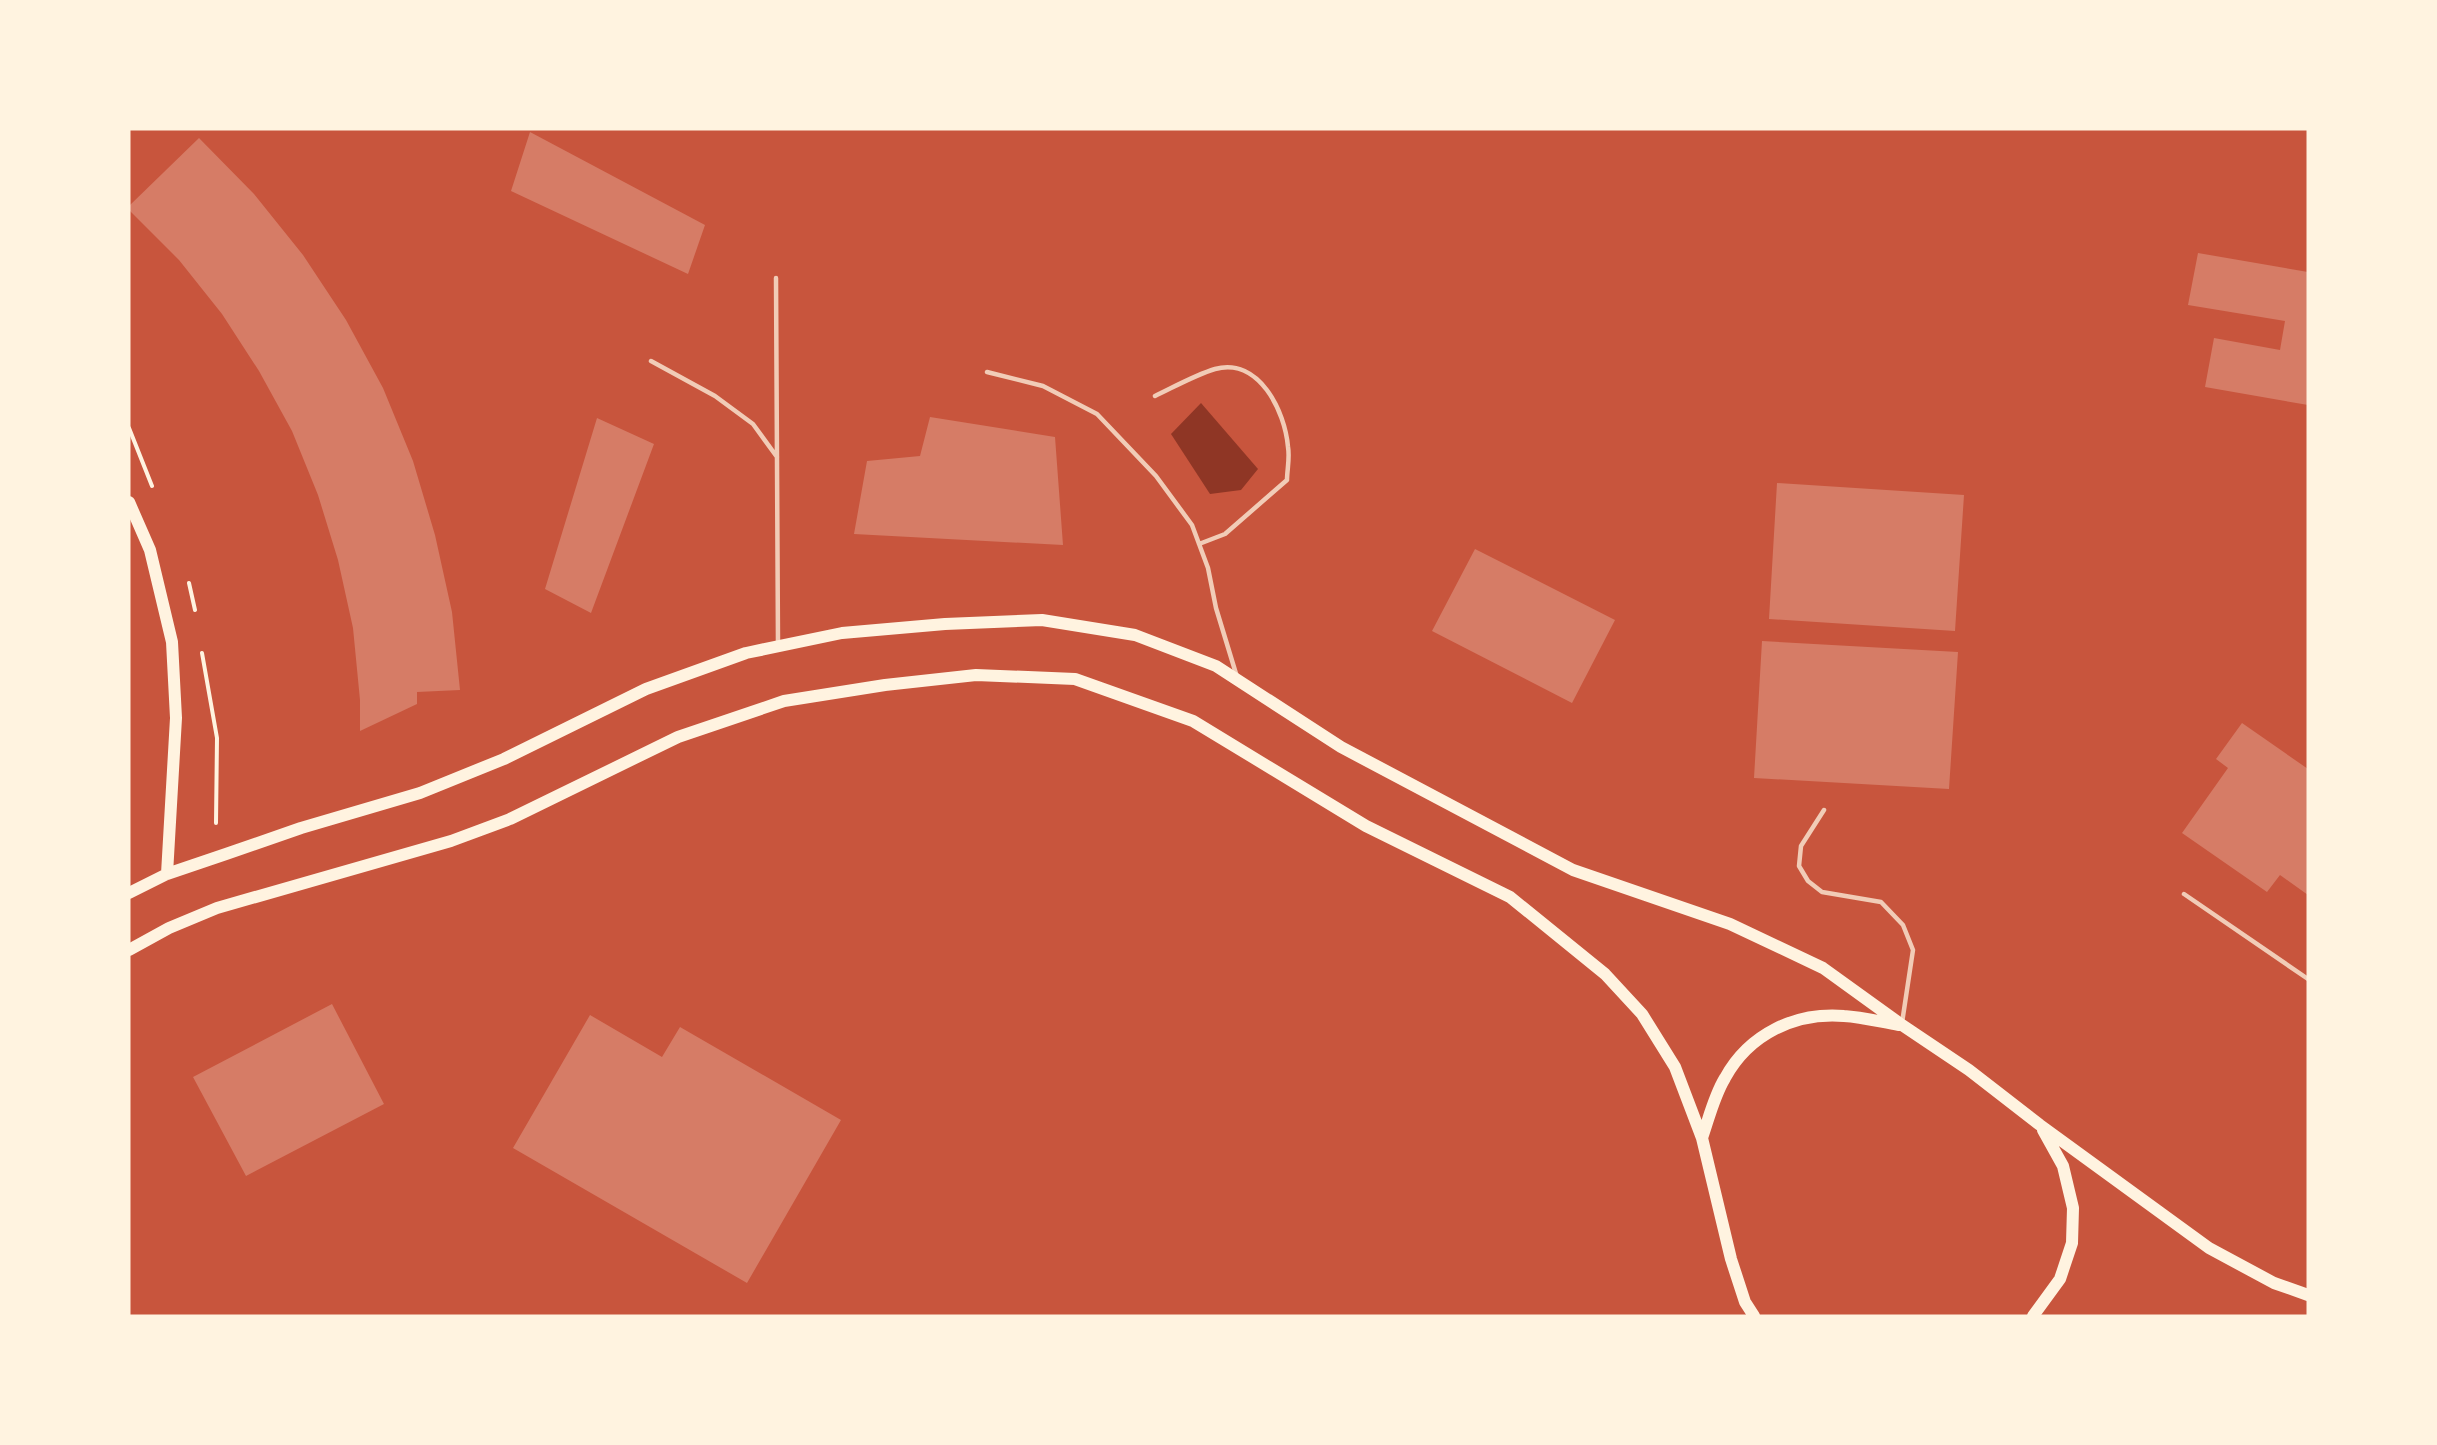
<svg xmlns="http://www.w3.org/2000/svg" width="2437" height="1445" viewBox="0 0 2437 1445" font-family="'Nunito Sans',sans-serif">
  <rect width="100%" height="100%" fill="#c8553d"/>
  <path fill="#8f3625" d="M1201,403L1258,469L1241,490L1210,494L1171,434Z"/>
  <path fill="#d67c66" d="M530,132L705,225L688,274L511,191Z
    M199,138L254,194L303,255L346,320L383,388L413,461L435,535L452,612L460,690L417,692V704L360,731V700L353,628L338,560L318,495L292,431L259,371L222,314L179,260L129,210V206Z
    M2198,253L2308,272V405L2205,387L2214,338L2280,350L2285,321L2188,305Z
    M930,417L1055,437L1063,545L854,534L867,461L920,456Z
    M597,418L654,444L591,613L545,589Z
    M1777,483L1964,495L1955,631L1769,619Z
    M1475,549L1615,620L1572,703L1432,631Z
    M1762,641L1958,652L1949,789L1754,778Z
    M2242,723L2308,769V895L2280,875L2267,892L2182,833L2228,768L2216,759Z
    M332,1004L384,1104L246,1176L193,1077Z
    M590,1015L662,1057L680,1027L841,1120L747,1283L513,1148Z"/>
  <g fill="none" stroke-linecap="round" stroke-linejoin="round">
    <path stroke="#fff3e0" stroke-width="4" d="M129,428L152,486
      M189,583L195,610
      M202,653L217,738L216,823"/>
    <path stroke="#f1ccb7" stroke-width="4.5" d="M776,278L778,644
      M651,361L715,396L753,424L777,457
      M987,372L1043,386L1097,414L1156,476L1192,525L1208,568L1216,608L1237,677
      M1155,396C1174,387 1195,375 1215,369C1259,357 1285,411 1288,447C1290,458 1287,470 1287,480L1225,534L1199,544
      M1824,810L1801,846L1799,866L1808,881L1822,892L1881,902L1903,925L1913,950L1902,1023
      M2184,894L2308,979"/>
    <path stroke="#fff3e0" stroke-width="12" d="M129,502L150,550L172,642L176,718L167,874
      M129,893L167,874L226,854L301,828L420,793L504,759L646,689L746,653L842,633L945,624L1042,620L1135,635L1216,666L1341,747L1573,870L1730,924L1823,968L1902,1025L1969,1070L2040,1125L2209,1248L2274,1283L2308,1295
      M129,950L169,928L217,908L451,841L510,819L678,737L784,701L885,685L976,675L1075,679L1193,721L1366,826L1510,897L1605,974L1642,1014L1675,1067L1702,1138L1731,1259L1745,1302L1754,1316
      M1702,1138C1709,1118 1714,1096 1725,1078C1749,1034 1795,1012 1844,1016C1862,1017 1881,1022 1899,1025
      M2033,1316L2060,1279L2072,1243L2073,1208L2063,1166L2043,1130"/>
  </g>
  <rect width="2437" height="1445" fill="none" stroke="#fff3e0" stroke-width="261"/>
</svg>
